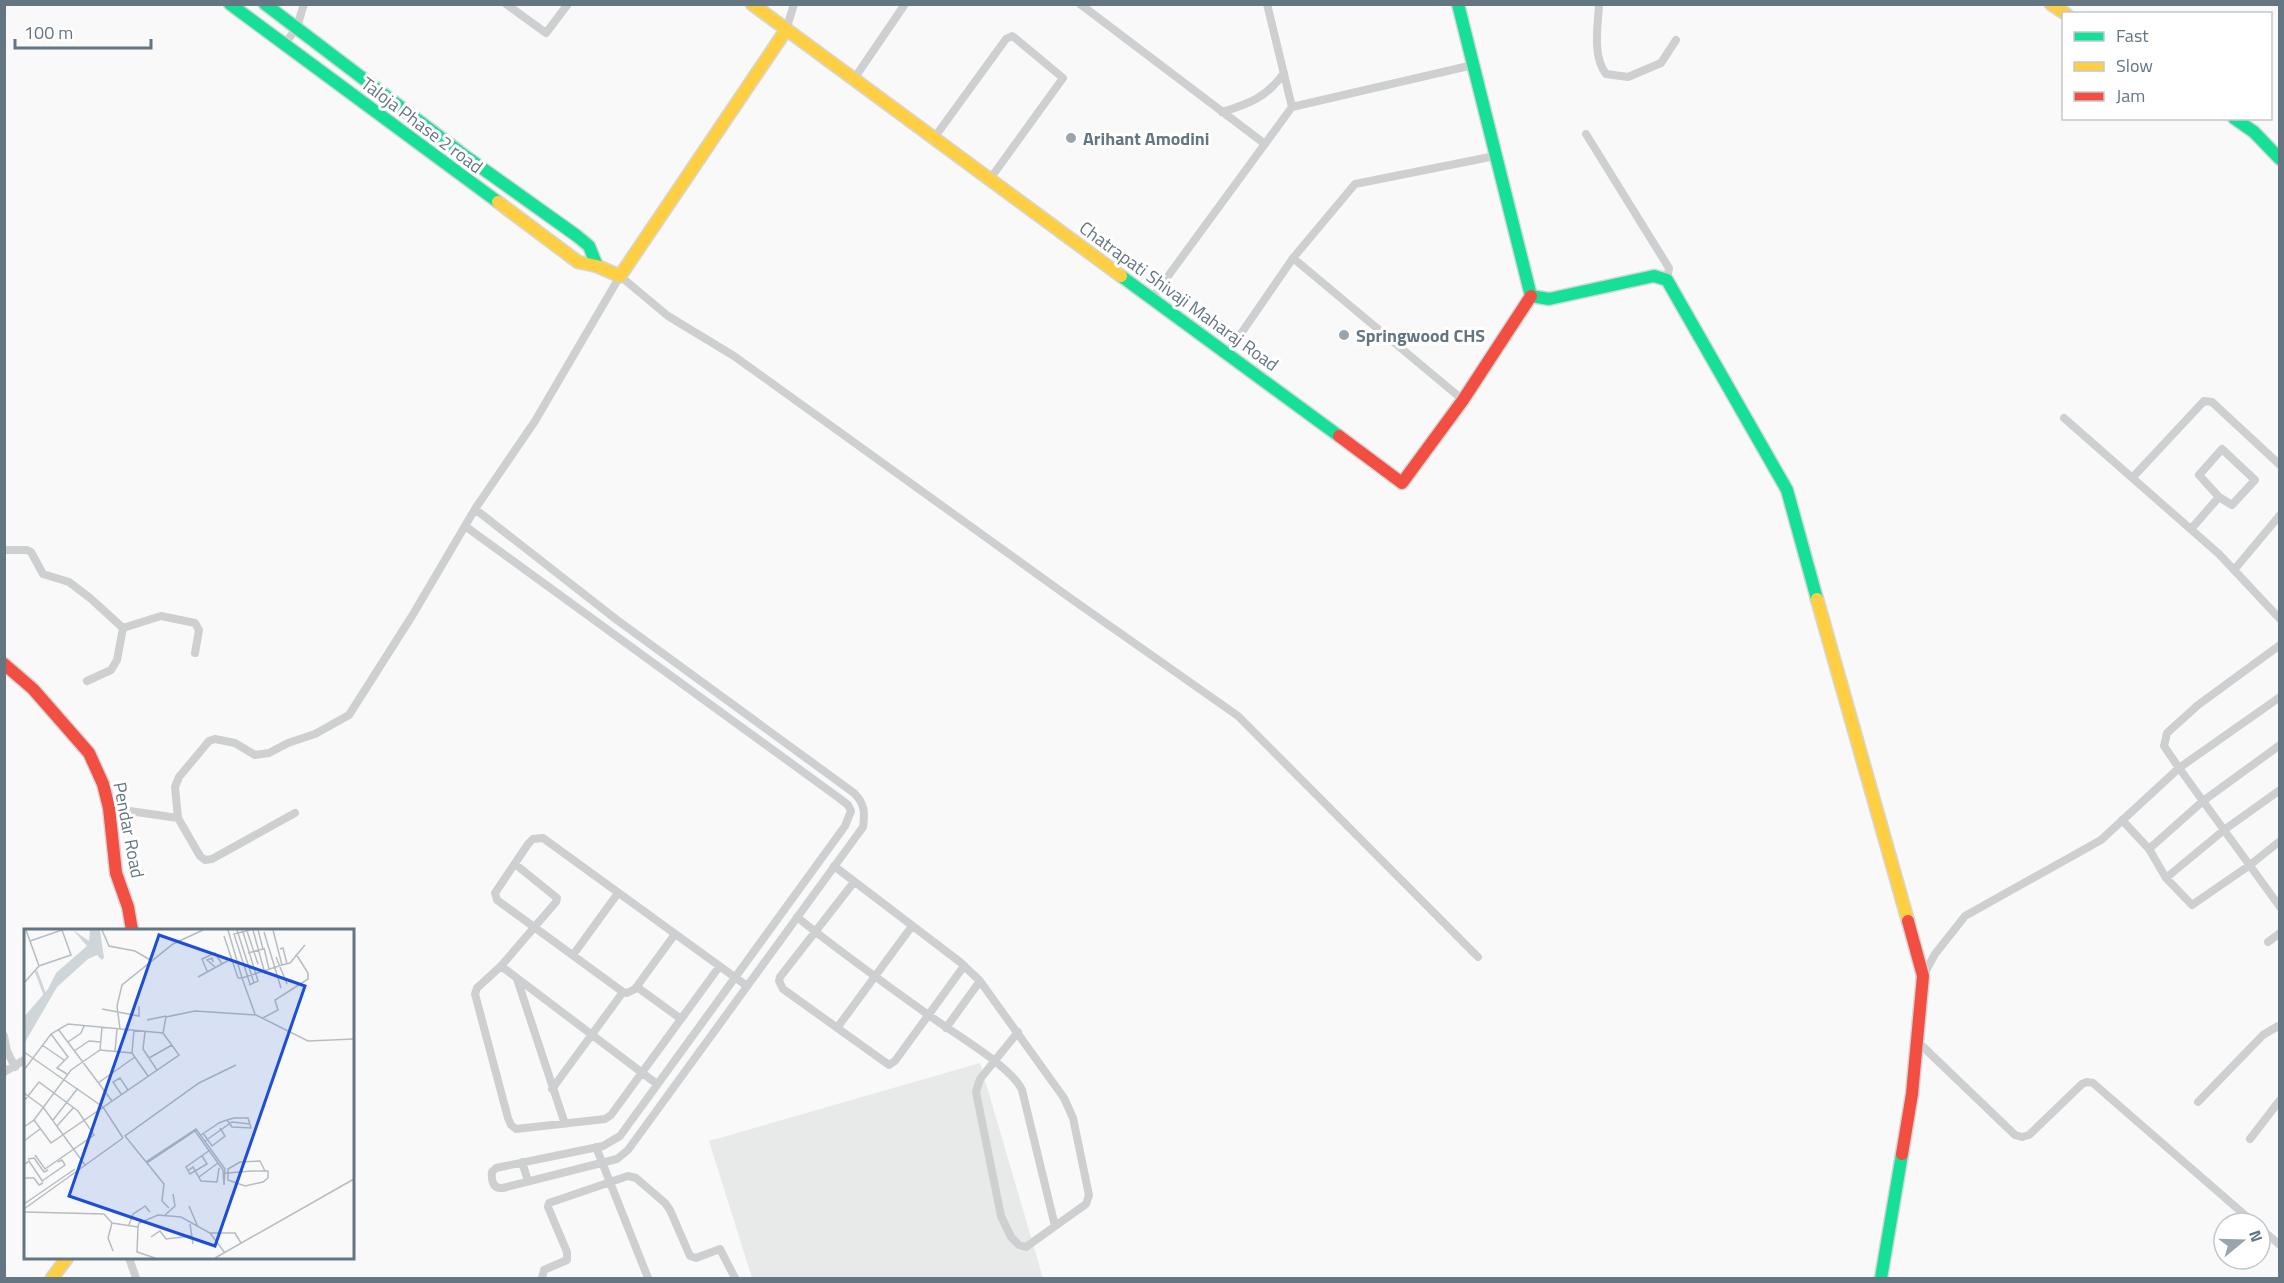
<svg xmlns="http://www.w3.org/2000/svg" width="2284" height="1283" viewBox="0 0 2284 1283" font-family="'Titillium Web',sans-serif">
  <rect width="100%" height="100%" fill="#f9f9f9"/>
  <path fill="#e8e9e9" d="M980,1063L1043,1278H752L709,1141Z"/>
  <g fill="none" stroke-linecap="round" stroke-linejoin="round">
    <defs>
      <path id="fast" d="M230,4L498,202
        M265,4L465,156L577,236L589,246L597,266
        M1458,4L1531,296
        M2234,118L2254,132L2280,159
        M1121,276L1339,436
        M1531,296L1549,299L1654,276L1667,280L1787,490L1817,599
        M1881,1278L1902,1154"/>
      <path id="slow" d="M752,4L1121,276
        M2051,4L2066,14
        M498,202L578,262L597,266L620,276L786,30
        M1817,599L1908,921
        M52,1278L67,1258"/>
      <path id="jam" d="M1339,436L1402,483L1463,400L1531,296
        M4,664L33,689L89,753L103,784L109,808L116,873L128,907L132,930
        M1902,1154L1912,1094L1923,976L1908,921"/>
    </defs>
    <use href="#fast" stroke="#d5d6d7" stroke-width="15"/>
    <use href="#slow" stroke="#d5d6d7" stroke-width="15"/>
    <use href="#jam" stroke="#d5d6d7" stroke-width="15"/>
    <path stroke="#cecfd0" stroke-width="8" d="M506,4L546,33L568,4
      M1080,4L1265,144
      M1599,4C1598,26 1592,56 1606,74L1628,77L1661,63L1676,40
      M786,30L794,4
      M285,44L297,27L304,4
      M854,79L905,4
      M1292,107L1473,65
      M1222,112C1249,104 1267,97 1284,73
      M1586,134L1669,268L1667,280
      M934,138L1006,39L1012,36L1015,38L1063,78L990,179
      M1293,258L1463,400
      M1152,298L1292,107L1267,4
      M1227,354L1293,258L1355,184L1495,156
      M2064,418L2219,554L2280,619
      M2133,477L2204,401L2212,402L2280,465
      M465,526L839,798L848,805L851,811L845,826L620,1136L603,1146L496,1168L492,1172C491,1181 493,1189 503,1188L617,1159L628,1150L863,827C865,813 865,804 854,793L617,620L475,509
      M2191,529L2219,497L2199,475L2222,449L2255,480L2232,505L2219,497
      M4,550H27L31,552L43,574L69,582L90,598L123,628L117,660L111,670L87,681
      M2234,570L2280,515
      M123,628L161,616L195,623L199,630L195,653
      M2280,645L2198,705L2167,733L2164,746L2179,768L2280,697
      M109,808L178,818L200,856L205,860L212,859L295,813
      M178,818L175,787L179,777L209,741L215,739L235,743L255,755L269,753L288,743L315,734L349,715L412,616L475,509L535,421L620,276L668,316L734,356L1073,600L1238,716L1478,957
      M2122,820L2149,849L2166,878L2192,905L2250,865L2280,841
      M2149,849L2203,801L2280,745
      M515,864L557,898L556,902L501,966L477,988L475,994L508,1118L511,1125L516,1129L605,1119L611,1115L719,967
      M834,866L960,962L980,981L1064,1098L1073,1118L1089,1195L1086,1204L1026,1247L1019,1245L1011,1237L1001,1216L976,1092L980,1079L1018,1032
      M2166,878L2224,830L2280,790
      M854,882L780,977L779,981L783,989L889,1065L895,1061L964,966
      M797,917C840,952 885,984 930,1016C953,1033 1011,1066 1022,1090L1055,1226
      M675,934L635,989L627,993L623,992L497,900L495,893L528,844L533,839L543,838L747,986
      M2268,942L2280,933
      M573,955L618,893
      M501,966L657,1084
      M1923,976L1935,954L1965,916L2101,840L2179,768L2280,907
      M517,979L565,1124
      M637,987L681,1019
      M837,1028L912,926
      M946,1028L980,981
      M4,1036L7,1051L15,1067
      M1917,1041L2015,1135L2022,1137L2029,1135L2082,1084L2087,1082L2093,1083L2254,1223
      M4,1072L26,1059
      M552,1089L623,992
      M2198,1102L2263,1035L2278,1026L2280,1028
      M2250,1139L2280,1100
      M596,1147L648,1278
      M522,1162L528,1181
      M2260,1228L2280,1245
      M129,1258L136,1278
      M542,1278L544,1270L567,1260V1252L548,1207L549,1203L628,1176L636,1178L665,1203L670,1210L690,1256L696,1258L720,1249L735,1278"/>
    <use href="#fast" stroke="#16e098" stroke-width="12"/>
    <use href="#slow" stroke="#ffcf43" stroke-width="12"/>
    <use href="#jam" stroke="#f24e42" stroke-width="12"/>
  </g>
  <g fill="#99a4ac" stroke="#fff" stroke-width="2">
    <circle cx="1071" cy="138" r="6"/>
    <circle cx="1344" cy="335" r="6"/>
  </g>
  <g text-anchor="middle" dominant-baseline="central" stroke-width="6" stroke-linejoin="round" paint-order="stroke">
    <g font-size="18" fill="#657683" stroke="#fff">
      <text transform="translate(422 125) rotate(37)">Taloja Phase 2 road</text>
      <text transform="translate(1179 296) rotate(36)">Chatrapati Shivaji Maharaj Road</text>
      <text transform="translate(129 830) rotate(79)">Pendar Road</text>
    </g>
    <g font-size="18" font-weight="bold" fill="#657683" stroke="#fff" text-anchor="start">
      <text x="1083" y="138">Arihant Amodini</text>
      <text x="1356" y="335">Springwood CHS</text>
    </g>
  </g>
  <g transform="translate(24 929)">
    <rect width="330" height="330" fill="#f9f9f9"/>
    <path d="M49,1L65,12L66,1H76L80,29L78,31L73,26L64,30L33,58L0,115V88L24,60L32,44L63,17Z" fill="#ced6d9"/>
    <path fill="none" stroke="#ced6d9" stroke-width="3" d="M12,42L21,66"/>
    <path fill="none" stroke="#b5bdc3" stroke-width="1.5" d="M2,1L15,37M78,1L85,17L111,22L128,32M204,1L218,49H214M213,1L230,54M226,1L210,5L226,55M229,1L241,45M223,2L234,35M219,3L234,52L225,56M240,3L257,59M200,7L214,49M6,12L38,1M240,19L245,40M256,20L259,19L263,35M224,24L239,20L234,1M252,28L263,55M189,33L188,29L183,31L191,38M258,36L266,34L281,16M183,42L178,30L191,24L198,35M174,48L207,30M0,54L15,37L47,26L38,1M78,80L115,87V77M231,85L218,49L258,36L249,1M239,89L254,81L251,71L284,50V44L272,25M123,91L142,87M34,100L88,172M96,100L93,77L98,56L149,15L179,1M121,103L119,120L133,141M139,104L142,88L171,82L232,86L284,112L330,110M27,105L44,128L33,139L43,145M44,113L57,104L60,97M18,116L40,131M76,121L78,98M50,122L65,112L77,113M91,122L93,100M0,123L79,178L99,209M108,124L110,101M125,129L148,116M0,141L27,105L44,95L139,104M74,154L111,128M0,164L19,178L61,236M97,165L89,153L96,149L104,161M0,172L15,153L54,182L70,206L21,240L11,226M10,191L27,214L155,126L139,104M29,191L54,159M33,197L50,178M0,198L10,191L47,141L76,121L108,124L124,147M179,204L188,217L201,207L196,199M177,206L195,194L200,192L203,191L210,189H224L227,199L208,198L203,191M0,212L16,200M181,212L208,193L226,195M178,227L183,235L166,245L162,238L186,221M4,230L10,229L20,243L24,241M122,233L172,200L201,240L200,256L199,241L171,202L123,234M0,236L5,232L19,253M164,242L169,238L177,252L193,253L195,239M200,244H204L228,242H244V249L239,253L221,257L204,251V240L216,233L236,232L241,242M175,248L194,234M0,249H10L15,256L19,254M18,252L41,236L38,231L34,233M0,275L51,240M165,277L174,298M145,279L138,272L140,255L101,207L175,154L212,136M0,280L99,209M0,283L80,285L88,294L114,298M141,286L151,277L149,265M88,294L84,309L89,322M166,295L169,315M105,296L109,285L117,280L121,277L126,283M114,298L115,294L134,286L157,288L186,304L201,324M114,298L113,323L131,329M186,304H211L217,314M127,308L136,302L142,310L167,307M191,329L330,250"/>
    <path fill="#1d4ed8" fill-opacity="0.15" stroke="#1d4ed8" stroke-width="3" d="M135,6L281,57L191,317L45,267Z"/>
    <rect width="330" height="330" fill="none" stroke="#657683" stroke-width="3"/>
  </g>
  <rect width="2284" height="1283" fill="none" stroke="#657683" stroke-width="12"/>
  <rect x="2062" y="12" width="210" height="108" fill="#ffffff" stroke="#c1c8cd" stroke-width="1.5"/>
  <rect x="2074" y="32" width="30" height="9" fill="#16e098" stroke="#c1c8cd" stroke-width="1.5"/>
  <text x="2116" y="42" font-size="18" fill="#657683">Fast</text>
  <rect x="2074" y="62" width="30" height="9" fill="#ffcf43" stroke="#c1c8cd" stroke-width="1.5"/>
  <text x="2116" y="72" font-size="18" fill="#657683">Slow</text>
  <rect x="2074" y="92" width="30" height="9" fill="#f24e42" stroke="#c1c8cd" stroke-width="1.5"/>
  <text x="2116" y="102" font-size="18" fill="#657683">Jam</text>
  <g transform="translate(2242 1241) rotate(71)"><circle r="28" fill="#ffffff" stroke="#c1c8cd" stroke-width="1.5"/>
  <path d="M0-4.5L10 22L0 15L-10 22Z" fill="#99a4ac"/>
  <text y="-9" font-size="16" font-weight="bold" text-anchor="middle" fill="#657683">N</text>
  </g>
  <path d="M15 39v9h136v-9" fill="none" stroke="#657683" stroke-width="3"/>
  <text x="24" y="39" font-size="18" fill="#657683" stroke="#ffffff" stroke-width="4.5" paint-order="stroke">100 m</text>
</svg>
